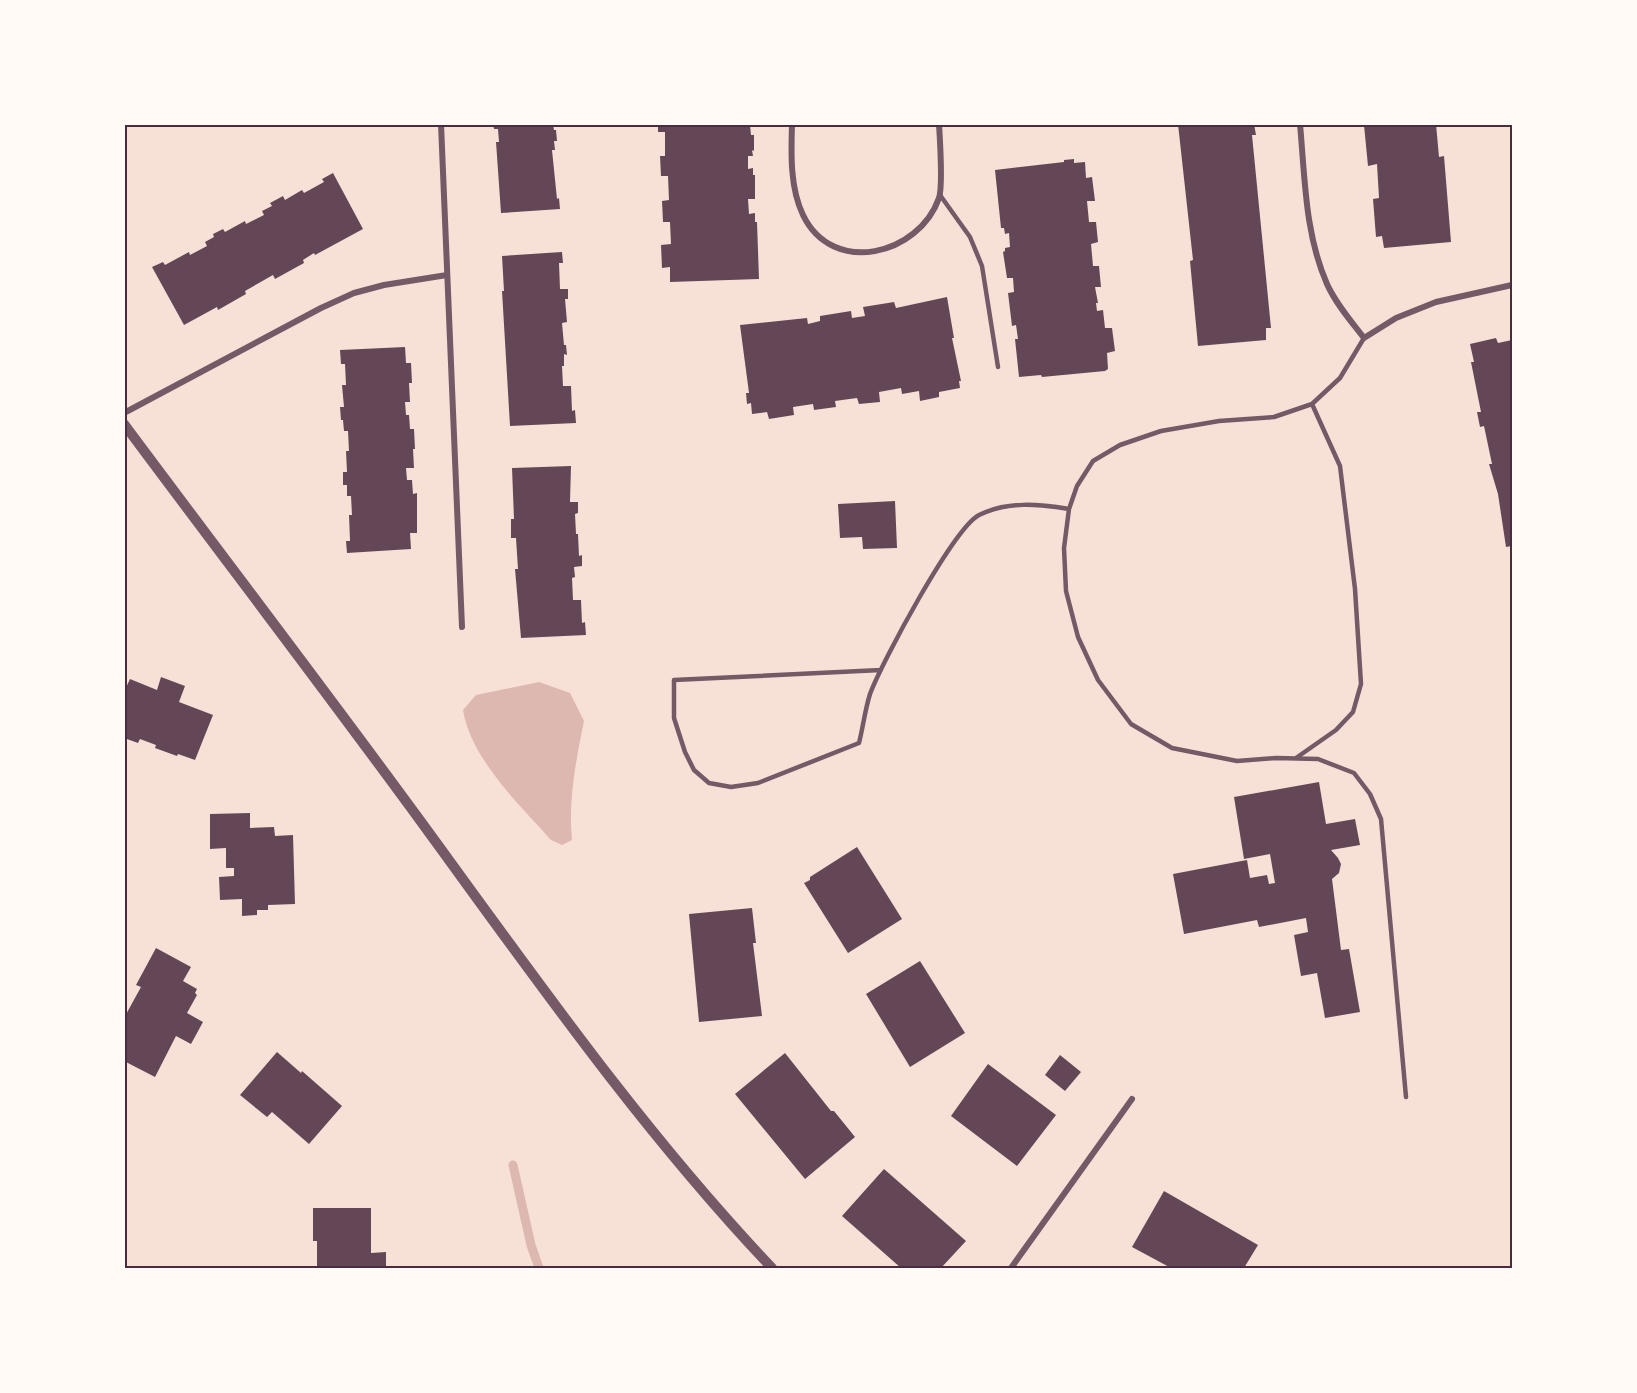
<svg xmlns="http://www.w3.org/2000/svg" width="1637" height="1393" viewBox="0 0 1637 1393" font-family="'Noto Sans',sans-serif">
  <rect width="100%" height="100%" fill="#f7e1d7"/>
  <path fill="#dcb8b0" d="M539,682L570,693L584,721C576,760 568,801 572,840L562,845L551,840C519,804 471,759 463,710L476,695Z"/>
  <g fill="none" stroke-linecap="round" stroke-linejoin="round">
    <path stroke="#dcb8b0" stroke-width="9" d="M513,1165L531,1245L539,1268"/>
  </g>
  <path fill="#644757" d="M493,124H553L554,130H556L557,141H554L555,150H552L557,199L559,198L560,209L501,213L496,142H499L498,129H494Z
    M658,124L750,125L751,135H754V151L752,150L753,156H748V169L753,168V175H755V199H748L749,214L755,213V222H757L759,279L670,282V267L662,268L661,245L671,244L670,222H663L662,201L669,200L668,176H661L660,156H665V132H658Z
    M1178,124H1254L1256,135H1252L1271,328H1266V340L1198,346L1190,261L1193,260Z
    M1436,124L1439,157L1444,156L1451,242L1384,248L1382,236L1376,237L1373,199L1379,198L1377,164L1368,166L1364,125Z
    M1074,159V163L1085,162L1086,178L1092,177L1095,201H1087L1089,222H1096L1098,242L1091,244L1093,266H1099L1101,287H1095L1098,303H1096L1097,311L1103,310L1105,328H1112L1115,351L1107,353L1108,369L1105,371L1042,377L1041,375L1019,377L1015,339H1018L1016,325L1012,326L1008,293L1014,292L1013,278H1007L1003,252L1005,251V248L1010,247L1009,233L1005,234L1004,228H1001L995,170L1064,162V160Z
    M333,173L363,229L315,255L314,253L303,260L304,263L275,279L273,275L245,291L246,294L218,310L217,307L184,325L152,267L163,262L165,265L189,252L190,255L207,246L205,242L214,237L213,234L223,229L225,232L245,221L246,224L264,215L262,211L272,206L270,203L283,196L285,200L302,190L304,193L324,182L322,179Z
    M562,252L563,263H559L560,289H568V299H565L567,322L562,323L564,345H566L567,355L564,354V366H562L563,386H571L572,411L575,410L576,423L510,426L502,291H504L502,256Z
    M947,297L954,338H952L961,381H959L960,388L939,392V397L920,401L919,391L902,394L901,388L879,392L880,402L859,404L857,398L835,401L836,407L814,410L813,404L793,407L794,415L769,419L767,412L752,414L751,403L747,404L746,393H749L740,325L807,318L808,324L820,321V316L851,311L852,318L865,316L863,307L894,302L896,308Z
    M1496,338L1498,343L1512,340V546L1506,547L1498,494L1489,464H1492L1484,426L1480,427L1477,412H1481L1471,362H1474L1470,344Z
    M405,347L406,363H411L412,383H409L410,402H405L406,415H409L410,429H414L415,449H413L414,468H406L407,480H412L413,494L417,493V533H410L411,549L347,553L346,541H350L349,515H352L351,496H347V485H343V472H347L346,451H349L348,431H344L343,420H341L340,407H344L342,385H346L345,364H341L340,350Z
    M571,466L570,502H578V513L575,514L576,534H578L579,556L582,555V566L574,567L575,577L572,578L573,600H581L582,623L585,622L586,635L521,638L515,569H518L516,538H511V519H514L512,468Z
    M895,501L897,548L863,549L862,537L840,538L838,504Z
    M161,677L185,686L179,702L213,715L195,760L178,754L177,756L155,748L156,745L140,739L138,743L124,738V692L130,679L157,690Z
    M1319,782L1326,824L1355,819L1360,845L1331,850L1338,858L1341,864L1339,873L1332,879L1341,950L1349,949L1360,1012L1325,1018L1317,973L1301,976L1294,935L1308,932L1306,918L1259,927L1257,920L1184,934L1173,874L1247,860L1250,878L1267,875L1269,884L1275,883L1270,854L1244,859L1234,797Z
    M250,813V828L274,827L275,836L293,835L295,904L268,905V910H257V915L242,916V899L220,900L219,877L234,876V868H226V848L210,849V814Z
    M857,847L902,919L848,953L804,883L810,880V877Z
    M752,908L756,943H753L762,1016L699,1022L689,914Z
    M156,948L191,967L183,981L197,989L195,993L197,995L187,1013L203,1022L191,1044L176,1036L155,1077L124,1061V1018L141,987L136,985Z
    M920,961L965,1033L910,1067L866,994Z
    M277,1052L301,1073L302,1071L342,1106L309,1144L272,1112L267,1117L240,1095Z
    M785,1053L831,1111H834L855,1137L805,1179L735,1094Z
    M1060,1055L1081,1072L1065,1091L1045,1075Z
    M988,1064L1056,1115L1017,1166L951,1116Z
    M884,1169L966,1241L941,1268H901L842,1216Z
    M1164,1191L1258,1245L1244,1268H1171L1132,1247Z
    M313,1208H371V1253L386,1252V1268H317V1241H313Z"/>
  <g fill="none" stroke-linecap="round" stroke-linejoin="round">
    <path stroke="#755966" stroke-width="4.5" d="M940,195L970,237L982,266L998,367
      M1364,338L1340,378L1312,404L1274,417L1219,421L1161,431L1120,445L1093,461L1077,486L1069,509L1064,548L1066,591L1078,637L1098,680L1131,724L1172,748L1237,761L1276,758L1318,759L1354,773L1370,794L1381,819L1406,1097
      M881,670L674,680V718L685,752L694,770L709,783L731,787L758,783L859,743C863,727 865,710 870,694C882,662 953,529 979,515C1008,501 1038,504 1069,509
      M1296,758L1336,730L1353,712L1361,684L1355,589L1340,466L1312,404"/>
    <path stroke="#755966" stroke-width="6" d="M441,124L462,627
      M792,124C791,154 790,188 803,215C833,277 919,255 939,198C943,186 940,140 939,124
      M1300,124C1305,179 1305,234 1327,284C1336,304 1351,321 1364,338L1396,318L1436,302L1512,285
      M124,413L321,308L354,293L384,285L447,275
      M1011,1268L1132,1099"/>
    <path stroke="#755966" stroke-width="10" d="M124,424C223,557 324,689 422,823C533,975 642,1131 772,1268"/>
  </g>
  <rect width="1637" height="1393" fill="none" stroke="#fffaf5" stroke-width="252"/>
  <rect x="126" y="126" width="1385" height="1141" fill="none" stroke="#4a2c40" stroke-width="2"/>
</svg>
